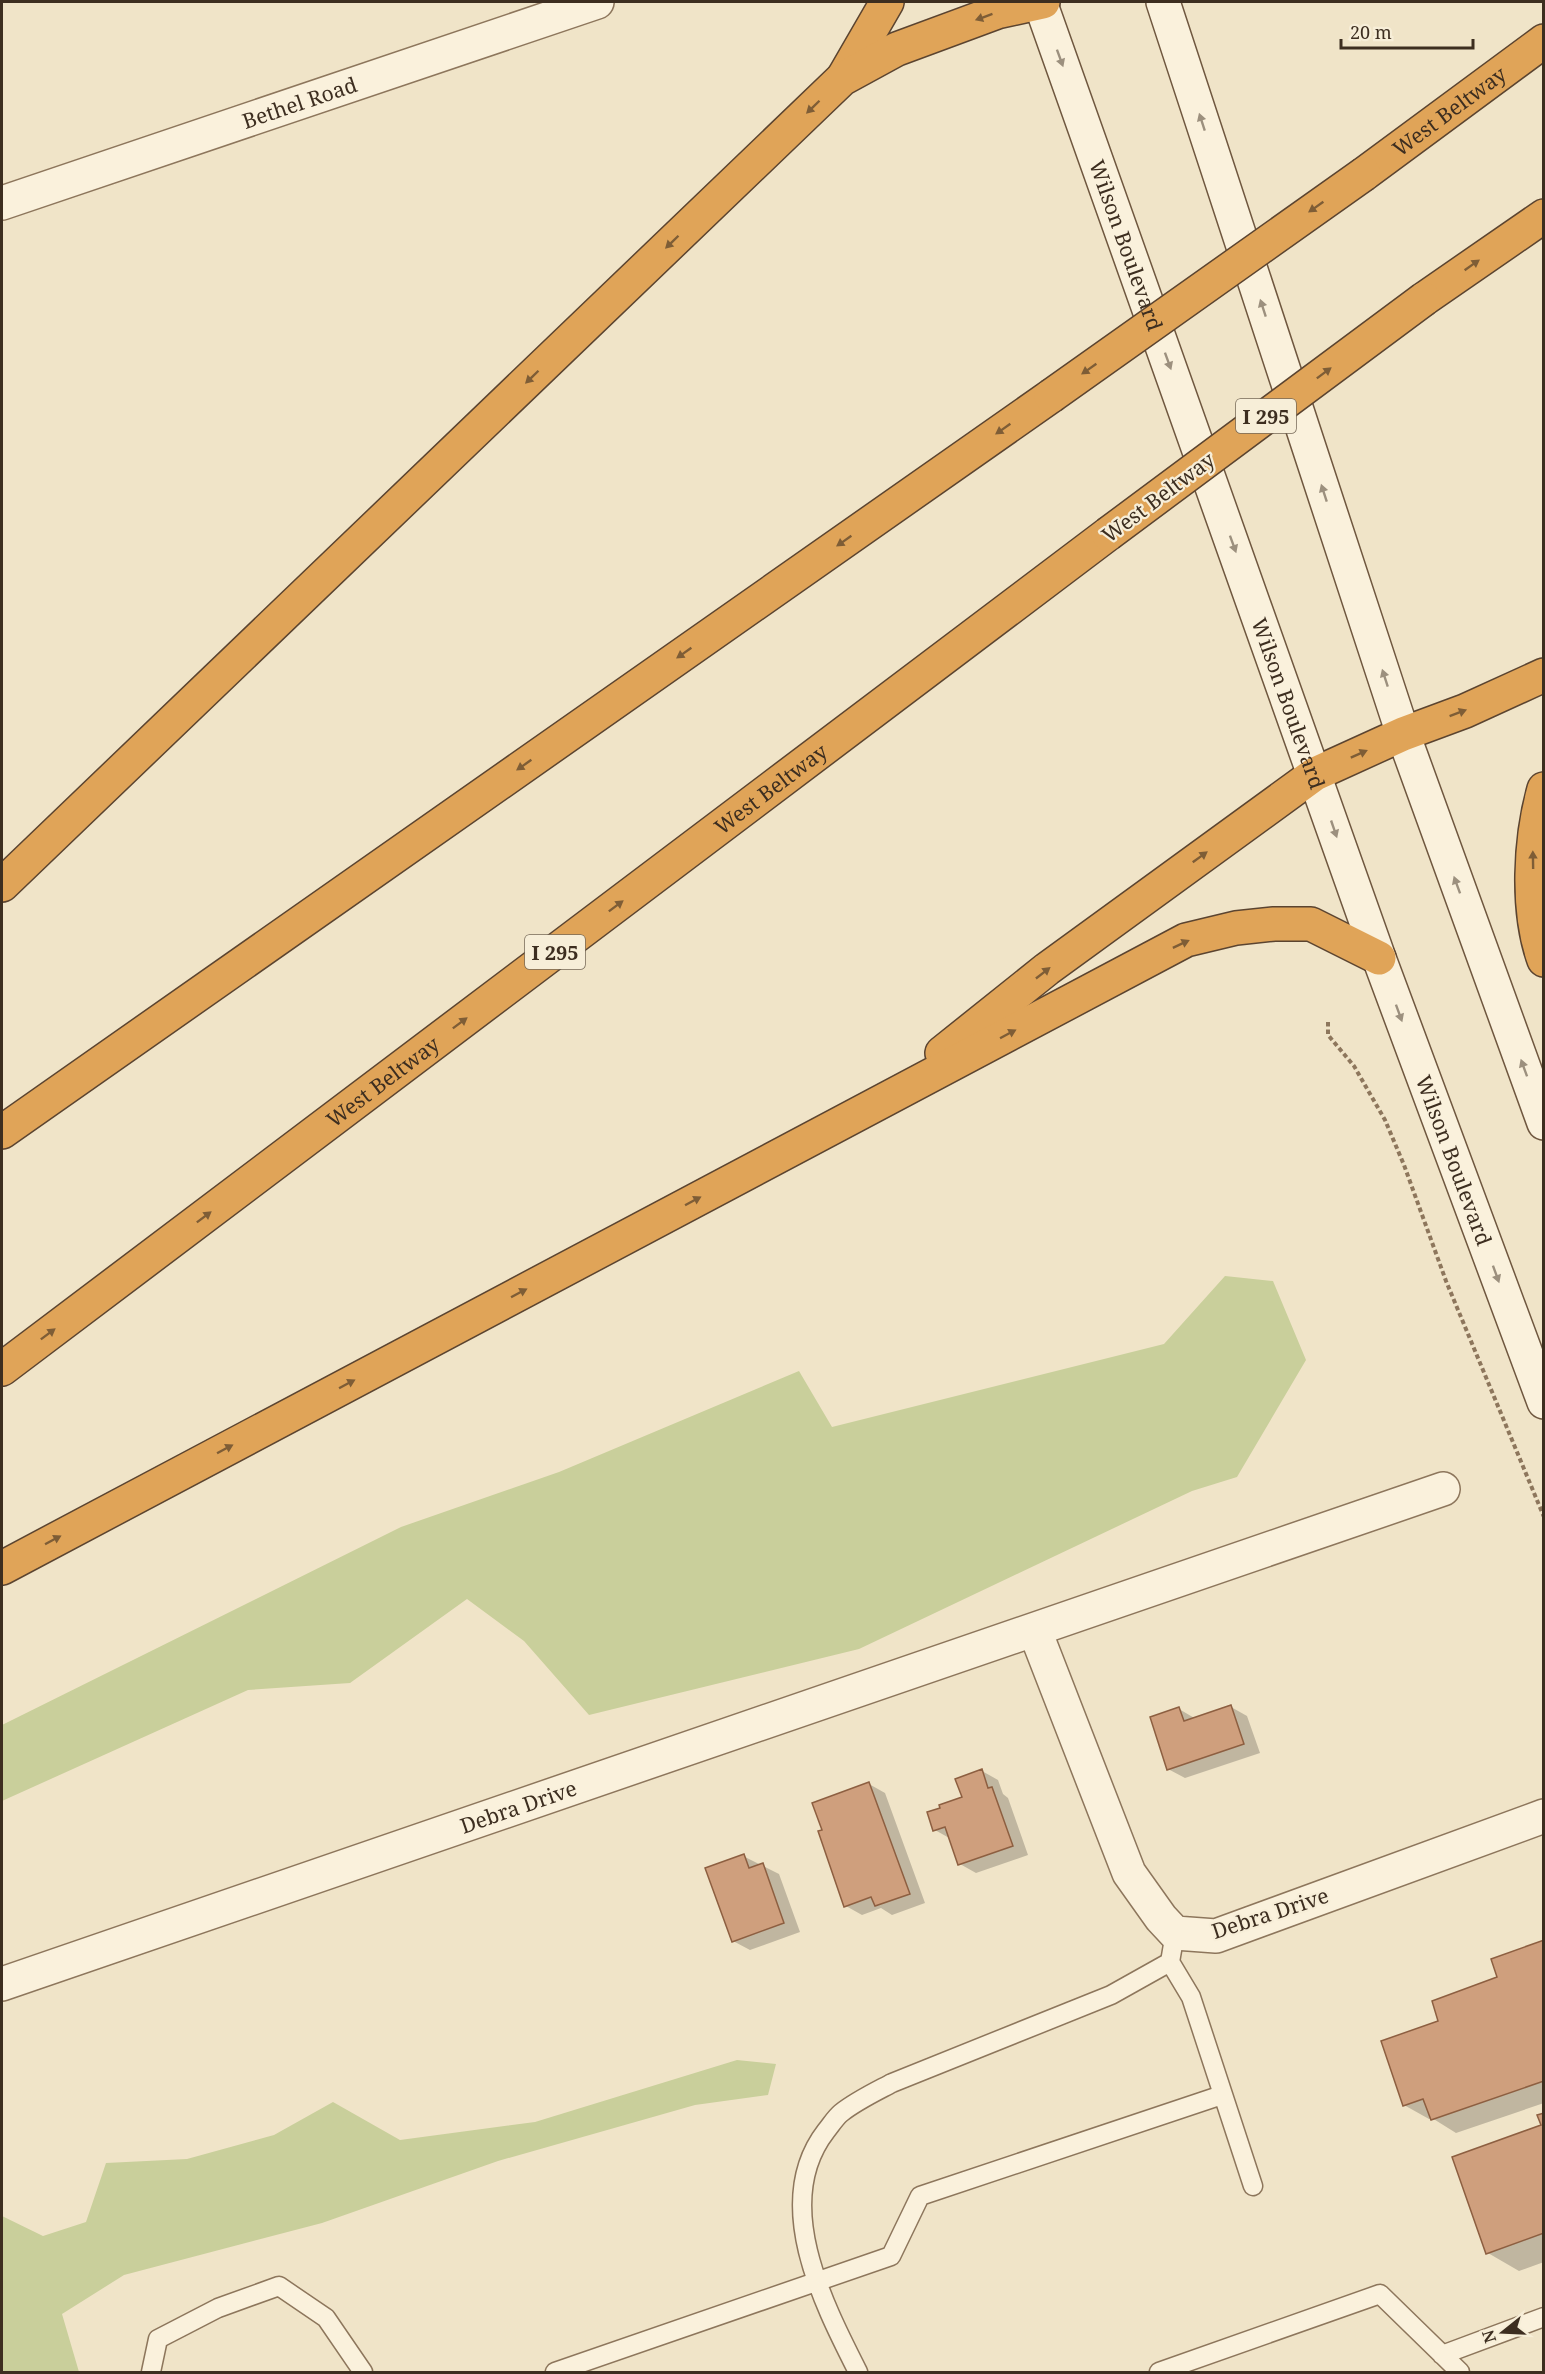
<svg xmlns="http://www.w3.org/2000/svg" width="1545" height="2374" viewBox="0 0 1545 2374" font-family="'Noto Serif',serif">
  <rect width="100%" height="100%" fill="#f0e4c8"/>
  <path fill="#c9cf9b" d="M1225,1276L1273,1281L1306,1360L1237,1477L1192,1491L859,1649L589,1715L524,1641L467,1599L350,1683L248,1690L2,1801V1725L401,1527L559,1472L799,1371L832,1427L1164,1344Z
    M737,2060L776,2064L768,2095L695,2105L498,2161L322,2223L124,2275L62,2314L79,2372H2V2216L43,2236L86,2222L106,2163L187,2159L274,2135L333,2102L400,2140L535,2122Z"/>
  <path fill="#0003" d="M1231,1707L1247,1716L1260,1753L1185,1778L1168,1769L1179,1709L1196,1719Z
    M982,1771L998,1780L1003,1794L1008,1798L1028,1855L976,1873L960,1864L951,1839L935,1830L963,1798Z
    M869,1784L885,1793L925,1903L892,1915L881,1908L862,1915L846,1906L824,1831Z
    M743,1856L779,1874L800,1932L750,1950L733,1941Z
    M1544,1942V2103L1456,2133L1432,2118L1429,2119L1404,2105L1440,2021L1499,1978Z
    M1544,2114V2262L1519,2271L1488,2253L1543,2126Z"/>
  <path fill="#cf9f7d" stroke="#8d5f41" stroke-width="1.5" d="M1231,1705L1244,1744L1167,1770L1150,1717L1179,1707L1184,1721Z
    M982,1769L988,1788L992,1787L1013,1846L958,1865L945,1827L933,1831L927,1812L940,1808L939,1805L962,1797L955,1779Z
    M869,1782L910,1894L875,1906L871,1897L844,1907L818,1831L822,1830L812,1803Z
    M744,1854L749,1868L763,1863L784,1923L732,1942L705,1868Z
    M1544,1940V2081L1431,2120L1423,2099L1403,2106L1381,2041L1438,2021L1432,2001L1497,1977L1491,1959Z
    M1544,2113V2233L1486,2254L1452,2157L1541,2125L1537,2115Z"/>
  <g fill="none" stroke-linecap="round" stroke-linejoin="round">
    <defs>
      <path id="service" d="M1170,1962L1191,1997L1253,2186
        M1442,2355L1544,2317
        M151,2372L158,2339L218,2308L279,2286L326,2318L363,2372
        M555,2372L891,2256L920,2196L1222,2095
        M858,2372C823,2303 771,2202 826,2131C831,2125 835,2118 841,2113C856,2101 875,2092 892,2083L1111,1995L1170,1962L1175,1933
        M1159,2372L1380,2294L1460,2372"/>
      <g id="minor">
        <path id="s1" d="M2,203L597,2"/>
        <path d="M1035,1631L1129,1873L1161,1918L1175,1933L1216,1936L1544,1816"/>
        <path id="s2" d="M2,1984L1443,1489"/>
      </g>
      <g id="secondary">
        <path id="s3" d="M1040,2L1379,958L1544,1402"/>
        <path d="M1163,2L1403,734L1544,1123"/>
      </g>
      <g id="motorway">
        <path d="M843,78L887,2"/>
        <path id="s4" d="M1364,174L1544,41"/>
        <path d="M1424,299L1544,216"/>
        <path d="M1544,789C1530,839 1526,910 1544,960"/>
        <path d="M2,885L842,79L897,49L997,12L1043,2"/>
        <path d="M942,1053L1047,969L1315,774L1403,734L1465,711L1544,675"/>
        <path d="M2,1132L1051,396"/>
        <path id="s5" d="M2,1369L1108,534"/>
        <path d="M2,1568L1186,940L1236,928L1274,924H1311L1379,958"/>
      </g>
    </defs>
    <use href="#service" stroke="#8d765c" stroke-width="21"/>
    <use href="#minor" stroke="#8d765c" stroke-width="36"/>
    <use href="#secondary" stroke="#6f573f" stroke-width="36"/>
    <use href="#motorway" stroke="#5b4430" stroke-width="36"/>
    <path stroke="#8d765c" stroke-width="4" stroke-dasharray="4.5 3" stroke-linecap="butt" d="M1328,1022V1035L1354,1066L1385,1120L1404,1165L1446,1281L1544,1517"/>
    <use href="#service" stroke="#faf1dc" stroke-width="18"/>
    <use href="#minor" stroke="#faf1dc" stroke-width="33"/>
    <use href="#secondary" stroke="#faf1dc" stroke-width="33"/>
    <use href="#motorway" stroke="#e0a458" stroke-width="33"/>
    <defs>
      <path id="motorway-bridge" d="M1051,396L1364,174
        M1108,534L1424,299"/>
    </defs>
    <use href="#motorway-bridge" stroke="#5b4430" stroke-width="36" stroke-linecap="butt"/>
    <use href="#motorway-bridge" stroke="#e0a458" stroke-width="33"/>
  </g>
  <defs><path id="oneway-solid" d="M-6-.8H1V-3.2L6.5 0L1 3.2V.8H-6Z" transform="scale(1.5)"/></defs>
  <g fill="#7e5d36">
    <use href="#oneway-solid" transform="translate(984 17) rotate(160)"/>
    <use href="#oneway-solid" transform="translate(813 107) rotate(136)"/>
    <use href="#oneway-solid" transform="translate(1316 207) rotate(145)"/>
    <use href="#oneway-solid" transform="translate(672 242) rotate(136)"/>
    <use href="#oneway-solid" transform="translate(1472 265) rotate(-35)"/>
    <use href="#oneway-solid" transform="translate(1089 369) rotate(145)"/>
    <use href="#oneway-solid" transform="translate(1324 373) rotate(-37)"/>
    <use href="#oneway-solid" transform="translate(532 377) rotate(136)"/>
    <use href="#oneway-solid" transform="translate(1003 429) rotate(145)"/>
    <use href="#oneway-solid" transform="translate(844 541) rotate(145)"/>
    <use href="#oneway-solid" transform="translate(684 653) rotate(145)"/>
    <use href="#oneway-solid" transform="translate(1458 713) rotate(-21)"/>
    <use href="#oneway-solid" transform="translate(1359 754) rotate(-24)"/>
    <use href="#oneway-solid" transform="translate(524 765) rotate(145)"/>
    <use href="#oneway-solid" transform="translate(1200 857) rotate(-36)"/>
    <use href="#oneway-solid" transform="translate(1533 860) rotate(-91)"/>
    <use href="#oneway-solid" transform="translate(616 906) rotate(-37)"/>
    <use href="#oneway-solid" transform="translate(1181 944) rotate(-25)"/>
    <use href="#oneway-solid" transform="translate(1043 973) rotate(-38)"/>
    <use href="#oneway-solid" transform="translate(460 1023) rotate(-37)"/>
    <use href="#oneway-solid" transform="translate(1008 1034) rotate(-28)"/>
    <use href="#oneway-solid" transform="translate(693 1201) rotate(-28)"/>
    <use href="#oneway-solid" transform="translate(204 1217) rotate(-37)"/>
    <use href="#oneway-solid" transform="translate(519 1293) rotate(-28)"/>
    <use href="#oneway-solid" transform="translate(48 1334) rotate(-37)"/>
    <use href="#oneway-solid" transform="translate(347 1384) rotate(-28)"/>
    <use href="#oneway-solid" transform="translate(225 1449) rotate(-28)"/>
    <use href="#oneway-solid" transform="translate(53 1540) rotate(-28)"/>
  </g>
  <g fill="#9c907e">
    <use href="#oneway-solid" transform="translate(1060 58) rotate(70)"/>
    <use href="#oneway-solid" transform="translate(1202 122) rotate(-108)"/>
    <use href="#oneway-solid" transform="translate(1263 308) rotate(-108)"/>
    <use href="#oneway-solid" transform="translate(1168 361) rotate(70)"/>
    <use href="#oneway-solid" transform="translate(1324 493) rotate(-108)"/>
    <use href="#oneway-solid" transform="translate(1233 544) rotate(70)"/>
    <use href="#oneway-solid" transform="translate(1385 678) rotate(-108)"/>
    <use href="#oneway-solid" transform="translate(1334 829) rotate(71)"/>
    <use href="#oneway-solid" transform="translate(1457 885) rotate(-110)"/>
    <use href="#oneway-solid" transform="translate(1399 1013) rotate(70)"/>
    <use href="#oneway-solid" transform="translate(1524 1068) rotate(-110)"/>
    <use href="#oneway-solid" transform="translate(1496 1274) rotate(70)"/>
  </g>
  <g text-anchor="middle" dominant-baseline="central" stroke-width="4.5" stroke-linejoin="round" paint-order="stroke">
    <g fill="#f7eed8" stroke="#756857" stroke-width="1.5">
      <rect x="1236" y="399" width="60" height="34" rx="4.5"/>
      <rect x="525" y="935" width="60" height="34" rx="4.5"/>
    </g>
    <g font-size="20" font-weight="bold" fill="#3d2e20">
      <text x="1266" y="416">I 295</text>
      <text x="555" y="952">I 295</text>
    </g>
    <g font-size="21" fill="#3d2e20" stroke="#f7eed8">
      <text stroke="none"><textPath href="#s1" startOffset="314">Bethel Road</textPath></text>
      <text stroke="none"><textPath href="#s4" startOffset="106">West Beltway</textPath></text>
      <text stroke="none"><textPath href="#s3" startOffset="258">Wilson Boulevard</textPath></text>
      <text transform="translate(1158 497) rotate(-37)">West Beltway</text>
      <text stroke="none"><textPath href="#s3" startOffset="744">Wilson Boulevard</textPath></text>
      <text stroke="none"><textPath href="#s5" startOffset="963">West Beltway</textPath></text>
      <text stroke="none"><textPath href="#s5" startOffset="477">West Beltway</textPath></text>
      <text stroke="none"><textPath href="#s3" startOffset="1230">Wilson Boulevard</textPath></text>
      <text stroke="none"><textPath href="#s2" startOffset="546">Debra Drive</textPath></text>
      <text transform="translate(1270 1913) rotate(-18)">Debra Drive</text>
    </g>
  </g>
  <rect width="1545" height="2374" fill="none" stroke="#3d2e20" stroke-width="6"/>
  <g transform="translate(1503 2332) rotate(252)" stroke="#f7eed8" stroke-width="4.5" paint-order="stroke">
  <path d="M0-4.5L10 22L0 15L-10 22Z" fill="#3d2e20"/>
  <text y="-9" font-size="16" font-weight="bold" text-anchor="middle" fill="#3d2e20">N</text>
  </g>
  <path d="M1341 39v9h132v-9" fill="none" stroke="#3d2e20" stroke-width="3"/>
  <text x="1350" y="39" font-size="18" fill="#3d2e20" stroke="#f7eed8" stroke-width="4.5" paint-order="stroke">20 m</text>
</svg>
